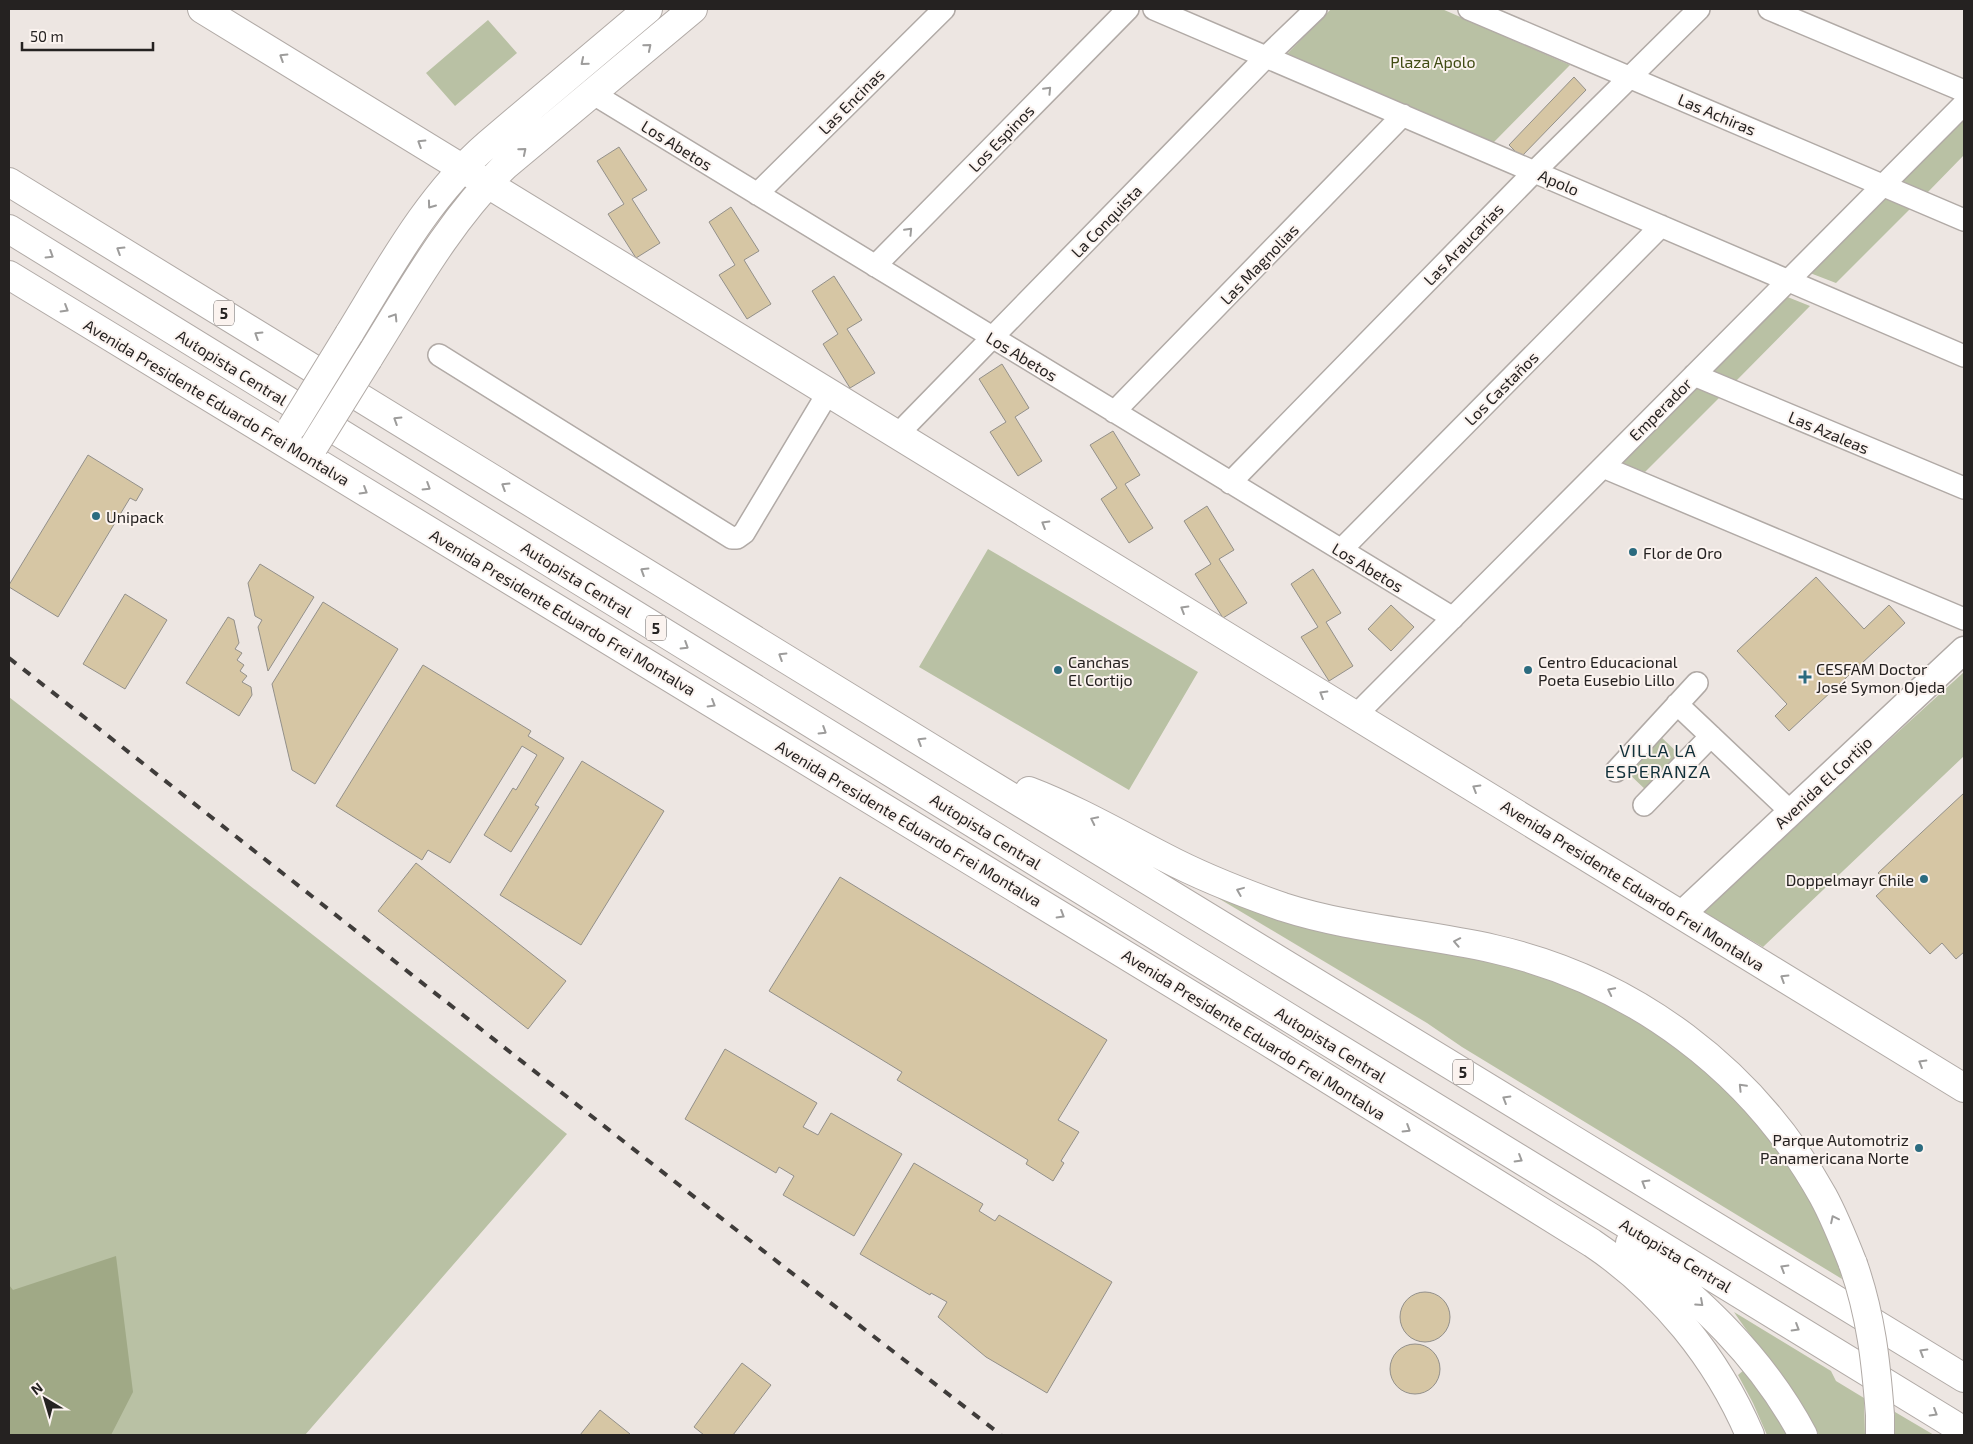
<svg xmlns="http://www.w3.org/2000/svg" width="1973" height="1444" viewBox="0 0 1973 1444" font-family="'Exo 2',sans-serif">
  <rect width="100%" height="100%" fill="#ede6e2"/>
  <path fill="#b9c1a4" d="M1331,9H1442L1570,65L1493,143L1286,55Z
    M488,20L517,53L455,106L426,73Z
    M1964,119V155L1927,193L1901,183Z
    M1885,198L1911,208L1836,283L1810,273Z
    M1785,296L1810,306L1735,382L1710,372Z
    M1695,387L1720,397L1645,472L1619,462Z
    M988,549L1198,672L1129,790L919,667Z
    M1964,672V756L1763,947L1701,911Z
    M9,697L567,1134L305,1435H9Z
    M1660,736L1681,756L1648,792L1627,772Z
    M1208,892L1509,964L1562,981L1658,1031L1705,1069L1753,1115L1794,1170L1821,1217L1839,1262L1842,1279L1462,1047L1427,1023Z
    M1734,1312L1831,1371L1836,1381L1864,1398L1865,1435H1819C1807,1414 1795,1393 1780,1373C1765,1352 1748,1334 1734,1312Z
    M1750,1365L1794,1435H1767L1753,1403L1738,1375Z
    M1895,1412L1934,1435H1895Z"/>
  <path fill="#a0a986" d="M116,1256L133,1392L111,1435H9V1285L13,1290Z"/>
  <path fill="#d6c6a4" stroke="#93908a" d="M1574,77L1586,90L1521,157L1509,145Z
    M619,147L647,190L632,199L660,243L636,258L608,214L624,204L597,161Z
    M731,207L759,251L744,260L771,304L747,319L719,275L735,265L709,222Z
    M834,276L862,320L847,329L875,373L850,388L823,344L838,334L812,291Z
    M1002,364L1029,408L1015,417L1042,461L1018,476L990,432L1006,422L979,379Z
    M1113,431L1140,475L1125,484L1153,528L1129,543L1101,499L1117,488L1090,445Z
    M88,455L143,489L136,501L130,498L58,617L9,587V585Z
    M1207,506L1234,550L1219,559L1247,603L1223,618L1195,574L1211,564L1184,521Z
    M260,564L314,597L268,671L258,627L262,620L255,616L248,583Z
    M1313,569L1341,613L1326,622L1353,666L1329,681L1301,637L1318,627L1291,584Z
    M1816,577L1864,629L1889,605L1905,623L1789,731L1775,716L1787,704L1737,651Z
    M125,594L167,620L125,689L83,664Z
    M323,602L398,649L315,784L292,770L272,684Z
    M1391,605L1414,627L1391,651L1368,629Z
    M228,617L234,620L239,643L235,649L242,653L237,660L244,665L240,671L247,676L242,682L251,687L252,695L239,716L186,683Z
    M423,665L531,731L528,736L564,758L535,805L539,807L511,852L484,835L513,788L516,790L537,755L522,746L450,863L428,850L422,860L336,806Z
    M582,761L664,811L581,945L500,895Z
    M1964,793V952L1956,959L1942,943L1930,954L1876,896L1889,884L1878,873Z
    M416,863L566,981L528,1029L378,911Z
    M840,877L1107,1040L1058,1120L1079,1132L1061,1161L1064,1163L1053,1181L1026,1164L1028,1160L897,1080L902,1072L769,991Z
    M725,1049L817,1103L803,1127L818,1135L831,1113L902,1154L854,1236L783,1195L794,1176L779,1167L776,1173L685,1119Z
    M914,1163L983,1204L979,1211L995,1221L999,1215L1112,1282L1047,1393L986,1357L938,1317L947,1302L931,1293L930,1295L860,1254Z
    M1400 1317a25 25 0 1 1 50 0a25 25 0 1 1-50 0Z
    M1390 1369a25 25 0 1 1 50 0a25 25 0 1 1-50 0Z
    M742,1363L771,1385L733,1435H704L694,1427Z
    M600,1410L630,1434L629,1435H580Z"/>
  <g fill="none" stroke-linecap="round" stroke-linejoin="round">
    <defs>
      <path id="minor" d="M1154,9L1964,356
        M1469,9L1964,220
        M1769,9L1964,91
        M592,93L1453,618
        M757,194L944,9
        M875,266L1128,9
        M439,355L732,538H737L744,533L829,391
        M1694,375L1964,488
        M1114,412L1403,115
        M898,434L1266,57L1316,9
        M1603,467L1964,619
        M1230,483L1534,172L1699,9
        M1341,550L1661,226
        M1677,704L1791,812
        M1356,715L1964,104
        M1616,771L1697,683
        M1644,805L1711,736"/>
      <path id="tertiary" d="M1682,914L1964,650"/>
      <path id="secondary" d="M202,9L1964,1088
        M9,275L1265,1040L1592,1243C1662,1290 1717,1358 1750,1435
        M349,334C390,267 428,196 488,144L648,9
        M368,359C410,292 448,222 505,166L693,9"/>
      <path id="motorway" d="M9,182L962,767L1964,1378
        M9,229L1304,1027L1964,1431
        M1029,791C1076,809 1119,834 1164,857C1202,877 1243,893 1283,907C1351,929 1424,933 1494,949C1634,981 1753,1070 1823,1196C1835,1218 1844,1241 1853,1264
        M1630,1243C1699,1301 1760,1354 1803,1435
        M1880,1415V1435"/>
    </defs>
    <use href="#minor" stroke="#b1aaa6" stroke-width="24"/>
    <use href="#tertiary" stroke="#b1aaa6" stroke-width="29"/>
    <use href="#secondary" stroke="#b1aaa6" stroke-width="30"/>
    <use href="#motorway" stroke="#b1aaa6" stroke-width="30"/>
    <use href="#minor" stroke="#fff" stroke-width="21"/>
    <use href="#tertiary" stroke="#fff" stroke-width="26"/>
    <use href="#secondary" stroke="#fff" stroke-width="28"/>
    <use href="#motorway" stroke="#fff" stroke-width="28"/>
    <path stroke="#3f3c3a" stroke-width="4" stroke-dasharray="9 9" stroke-linecap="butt" d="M9,658L730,1225L1001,1435"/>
    <defs>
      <path id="secondary-bridge" d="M292,427L349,334
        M314,446L368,359"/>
      <path id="motorway-bridge" d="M1853,1264C1871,1315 1876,1362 1880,1415"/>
    </defs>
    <use href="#secondary-bridge" stroke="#b1aaa6" stroke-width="30" stroke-linecap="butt"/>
    <use href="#motorway-bridge" stroke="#b1aaa6" stroke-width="30" stroke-linecap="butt"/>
    <use href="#secondary-bridge" stroke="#fff" stroke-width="28"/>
    <use href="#motorway-bridge" stroke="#fff" stroke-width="28"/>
  </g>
  <defs><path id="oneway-chevron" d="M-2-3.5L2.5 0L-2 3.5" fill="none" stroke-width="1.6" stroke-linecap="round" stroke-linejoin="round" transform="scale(1.25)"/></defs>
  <g stroke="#9d9c9b">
    <use href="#oneway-chevron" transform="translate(648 47) rotate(-40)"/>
    <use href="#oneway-chevron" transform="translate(283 57) rotate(-148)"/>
    <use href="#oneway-chevron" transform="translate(584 62) rotate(140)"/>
    <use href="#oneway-chevron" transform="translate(1048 90) rotate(-46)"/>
    <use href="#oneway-chevron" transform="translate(421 143) rotate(-148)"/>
    <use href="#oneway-chevron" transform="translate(523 151) rotate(-40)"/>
    <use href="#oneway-chevron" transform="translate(431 205) rotate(126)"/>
    <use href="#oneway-chevron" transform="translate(909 231) rotate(-46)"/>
    <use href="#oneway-chevron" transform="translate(120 250) rotate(-148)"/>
    <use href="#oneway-chevron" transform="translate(50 255) rotate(32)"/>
    <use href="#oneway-chevron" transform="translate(65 309) rotate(31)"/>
    <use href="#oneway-chevron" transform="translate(394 317) rotate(-58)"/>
    <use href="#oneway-chevron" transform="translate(258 335) rotate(-148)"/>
    <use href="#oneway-chevron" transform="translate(397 420) rotate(-148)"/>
    <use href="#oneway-chevron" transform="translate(505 486) rotate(-148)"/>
    <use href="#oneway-chevron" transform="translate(427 487) rotate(32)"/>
    <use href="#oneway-chevron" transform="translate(364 491) rotate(31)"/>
    <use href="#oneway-chevron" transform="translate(1045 524) rotate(-149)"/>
    <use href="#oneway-chevron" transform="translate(644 571) rotate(-148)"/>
    <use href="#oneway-chevron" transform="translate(1184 609) rotate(-149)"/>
    <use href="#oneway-chevron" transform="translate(685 646) rotate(32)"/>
    <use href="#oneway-chevron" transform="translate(782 656) rotate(-148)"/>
    <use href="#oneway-chevron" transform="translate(1323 694) rotate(-149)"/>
    <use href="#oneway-chevron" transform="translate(712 704) rotate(31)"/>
    <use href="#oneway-chevron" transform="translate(823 731) rotate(32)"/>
    <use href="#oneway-chevron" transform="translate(921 741) rotate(-148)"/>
    <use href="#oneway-chevron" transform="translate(1476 788) rotate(-149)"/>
    <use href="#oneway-chevron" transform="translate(1094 820) rotate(-154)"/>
    <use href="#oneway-chevron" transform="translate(1240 891) rotate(-158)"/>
    <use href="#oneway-chevron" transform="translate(1061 915) rotate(31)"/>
    <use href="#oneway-chevron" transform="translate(1457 942) rotate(-169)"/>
    <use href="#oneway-chevron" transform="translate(1784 978) rotate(-148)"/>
    <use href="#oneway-chevron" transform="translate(1611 991) rotate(-153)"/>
    <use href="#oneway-chevron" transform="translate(1922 1063) rotate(-149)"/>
    <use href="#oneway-chevron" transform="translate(1742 1087) rotate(-134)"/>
    <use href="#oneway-chevron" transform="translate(1506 1099) rotate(-149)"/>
    <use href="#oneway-chevron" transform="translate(1407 1129) rotate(32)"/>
    <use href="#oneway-chevron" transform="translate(1519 1159) rotate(31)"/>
    <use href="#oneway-chevron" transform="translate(1645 1183) rotate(-149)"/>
    <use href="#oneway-chevron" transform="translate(1834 1219) rotate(-116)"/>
    <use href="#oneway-chevron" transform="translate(1784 1268) rotate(-149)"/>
    <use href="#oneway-chevron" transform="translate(1700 1303) rotate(42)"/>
    <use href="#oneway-chevron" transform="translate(1796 1328) rotate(31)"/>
    <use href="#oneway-chevron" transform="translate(1923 1352) rotate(-149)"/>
    <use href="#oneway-chevron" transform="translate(1934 1413) rotate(31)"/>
  </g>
  <g fill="#2b6b7f" stroke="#fbf3ef" stroke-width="2">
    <circle cx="96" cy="516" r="5"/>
    <circle cx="1633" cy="552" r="5"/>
    <circle cx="1058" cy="670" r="5"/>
    <circle cx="1528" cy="670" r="5"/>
    <path d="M1802.5 669.5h5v5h5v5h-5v5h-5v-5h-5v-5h5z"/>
    <circle cx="1924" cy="879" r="5"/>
    <circle cx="1919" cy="1148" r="5"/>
  </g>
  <g text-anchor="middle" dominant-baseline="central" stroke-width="4" stroke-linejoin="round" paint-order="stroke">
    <g fill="#fbf3ef" stroke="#65615f" stroke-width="1">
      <rect x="214" y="300.5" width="20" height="25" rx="4"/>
      <rect x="646" y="615.5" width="20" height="25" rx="4"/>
      <rect x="1453" y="1059.5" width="20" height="25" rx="4"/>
    </g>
    <g font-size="15" font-weight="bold" fill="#252221">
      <text x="224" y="313">5</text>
      <text x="656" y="628">5</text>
      <text x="1463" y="1072">5</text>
    </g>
    <g font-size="16" fill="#404b13" stroke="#fbf3ef">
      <text x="1433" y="61">Plaza Apolo</text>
    </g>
    <g font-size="16" fill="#252221" stroke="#fbf3ef">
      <text transform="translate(851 101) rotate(-45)">Las Encinas</text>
      <text transform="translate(1717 114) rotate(23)">Las Achiras</text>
      <text transform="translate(1001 138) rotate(-46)">Los Espinos</text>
      <text transform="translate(677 145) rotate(32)">Los Abetos</text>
      <text transform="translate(1559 182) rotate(23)">Apolo</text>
      <text transform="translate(1106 221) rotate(-46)">La Conquista</text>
      <text transform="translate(1463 244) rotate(-46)">Las Araucarias</text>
      <text transform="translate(1259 264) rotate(-46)">Las Magnolias</text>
      <text transform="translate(1022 356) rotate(31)">Los Abetos</text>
      <text transform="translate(232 367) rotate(32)">Autopista Central</text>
      <text transform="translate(1501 388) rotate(-45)">Los Castaños</text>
      <text transform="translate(217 402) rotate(31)">Avenida Presidente Eduardo Frei Montalva</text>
      <text transform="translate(1660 409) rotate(-45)">Emperador</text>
      <text transform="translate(1829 432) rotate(23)">Las Azaleas</text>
      <text transform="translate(1368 567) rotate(31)">Los Abetos</text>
      <text transform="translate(577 579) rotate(32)">Autopista Central</text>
      <text transform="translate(563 612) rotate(31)">Avenida Presidente Eduardo Frei Montalva</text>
      <text transform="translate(1823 782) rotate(-43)">Avenida El Cortijo</text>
      <text transform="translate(909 823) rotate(31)">Avenida Presidente Eduardo Frei Montalva</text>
      <text transform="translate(986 831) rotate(32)">Autopista Central</text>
      <text transform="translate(1633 885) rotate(32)">Avenida Presidente Eduardo Frei Montalva</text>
      <text transform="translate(1254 1034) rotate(32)">Avenida Presidente Eduardo Frei Montalva</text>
      <text transform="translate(1331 1044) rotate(32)">Autopista Central</text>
      <text transform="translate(1676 1255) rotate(31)">Autopista Central</text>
    </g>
    <g font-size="16" fill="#252221" stroke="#fbf3ef" text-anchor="start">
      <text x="106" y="516">Unipack</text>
      <text x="1643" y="552">Flor de Oro</text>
      <text x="1068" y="661">Canchas<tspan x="1068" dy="18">El Cortijo</tspan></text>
      <text x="1538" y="661">Centro Educacional<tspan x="1538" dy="18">Poeta Eusebio Lillo</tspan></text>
      <text x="1816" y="668">CESFAM Doctor<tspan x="1816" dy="18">José Symon Ojeda</tspan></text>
      <text x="1914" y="879" text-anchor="end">Doppelmayr Chile</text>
      <text x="1909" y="1139" text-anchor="end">Parque Automotriz<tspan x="1909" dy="18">Panamericana Norte</tspan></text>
    </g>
    <g font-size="18" letter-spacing="1" fill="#11303a" stroke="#fbf3ef">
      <text x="1658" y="750">VILLA LA<tspan x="1658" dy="21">ESPERANZA</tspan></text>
    </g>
  </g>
  <rect width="1973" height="1444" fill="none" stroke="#252221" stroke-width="20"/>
  <g transform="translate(45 1399) rotate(322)" stroke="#fbf3ef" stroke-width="4" paint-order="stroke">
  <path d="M0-4L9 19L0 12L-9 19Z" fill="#252221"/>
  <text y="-8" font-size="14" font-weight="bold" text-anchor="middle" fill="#252221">N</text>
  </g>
  <path d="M22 42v8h131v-8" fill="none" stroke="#252221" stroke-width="2.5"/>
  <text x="30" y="42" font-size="15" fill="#252221" stroke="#fbf3ef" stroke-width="4" paint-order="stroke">50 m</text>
</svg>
